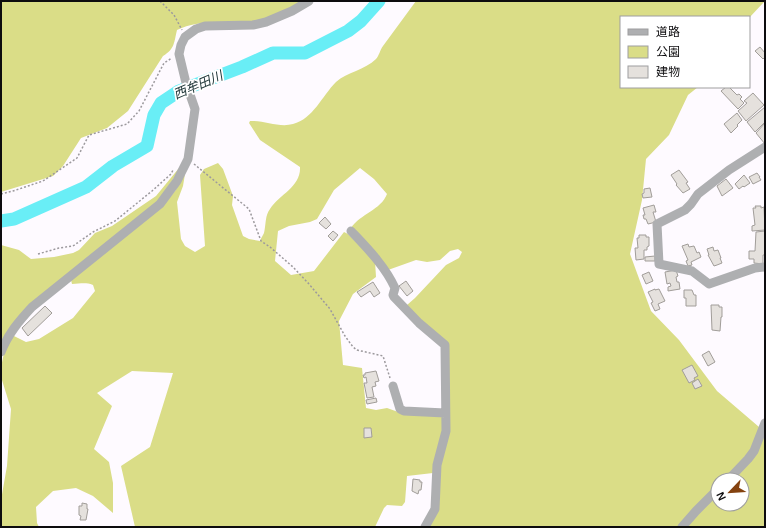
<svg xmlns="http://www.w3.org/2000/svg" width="766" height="528" viewBox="0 0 766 528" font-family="Arial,'Noto Sans JP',sans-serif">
  <rect width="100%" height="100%" fill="#fefaff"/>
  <path fill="#dadd87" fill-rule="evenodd" d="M1,1H302C289,8 277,17 263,20C233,25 204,17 177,30C174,42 175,49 163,56L128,111L107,128L81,138L63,166L53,176L1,192Z
    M416,1H765L749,18L621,17V87H698L688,95L669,135L646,159L642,200L630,254L651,311L679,340L717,391L765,432V527H428L438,507L440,466L449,433L447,381L449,350L447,343L443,339L408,311L407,305L415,298L446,265L459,258L462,252L458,249L450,251L440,260L427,262L416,260L388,270L351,228C360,214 381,210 387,194L374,179L360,168L334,190L317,219L310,222L289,226L278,231L275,261L291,275L314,271L344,232L348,234L375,261L376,277L353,294L339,321L343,365L362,368L366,408L376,410L387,408L401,413L441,414L443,416V431L433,473L407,476L405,502L402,506L387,505L384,508L375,527H135L121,466L150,447L173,373L132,371L97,393L112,406L94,449L109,462L113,483V513L93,496L76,488L53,491L36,507L37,523L39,527H1V500L7,466L11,409L1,377V367L4,353L12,335L26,342L39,339L73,318L95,291L93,285C85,282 80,284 72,284L71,280L162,207L175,191L185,174L183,186L177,202L181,239L185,246L195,252L205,246L200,175L204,169L218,163L223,169L233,196L232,205L243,236L249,239L260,241C261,238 263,235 264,233C266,225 265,215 270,209C280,194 301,187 300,167L260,140L249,123L250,121C264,120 279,128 293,124C313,119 322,96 336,82C347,72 365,70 376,59C379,56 380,50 383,46C394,31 405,16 416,1ZM718,480H742V504H718Z
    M179,168L176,175L157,202L25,309L1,343V245L19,250L31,259L54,257L73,253L79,250L95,233L112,226L156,196Z"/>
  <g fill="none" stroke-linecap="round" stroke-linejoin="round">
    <path stroke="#69eef6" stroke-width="13" d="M1,221L14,219L86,187L113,166L147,146L154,115L161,103L179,91L242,67L273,53H305L348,31L361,21L379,1"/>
  </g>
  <path fill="#e5e1dd" stroke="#a19d99" d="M760,47L765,53V57L763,59L755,51Z
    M726,87H729L737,95L739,94L742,97L740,99L744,103L738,109L721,91Z
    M753,93L764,105L746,121L738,111L747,103L744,101Z
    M765,107V122L755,132L747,122Z
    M737,113L742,120L737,125L738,126L731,133L724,124Z
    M765,123V144L756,133Z
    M679,170L688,182L686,183L690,189L683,193L676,185L677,184L671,175Z
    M757,173L760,177H759L761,180L753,184L749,177Z
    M744,175L750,183L744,187L743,186L739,189L735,184Z
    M726,179L733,188L722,196L717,186Z
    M650,188L652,197L643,198L642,194L644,193V189Z
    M654,205L656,212H653L656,222L648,224L646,219H644L643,215H645L643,208Z
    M755,206H761V208L764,207L765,230L752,231V226L755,225L753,208H756Z
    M325,217L331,224L326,229L319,223Z
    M333,231L338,235L333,241L328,236Z
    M765,231V255H763V264L754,263V259H749V251H755L756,232Z
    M639,235H646V237H649V246L647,247V250H644V259L636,260L635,248H638L637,238H639Z
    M688,244L689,247L694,246L697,253L699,252L701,257L691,262L692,265L688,266L686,261L688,260L682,246Z
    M713,247L714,251L718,250L721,258H720L722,263L717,265L714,266L708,255H709L707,249Z
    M655,256V261H645V257Z
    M676,270L678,276L676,277L677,282H679L680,289L668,291V287L671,286L670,283L667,284L665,272Z
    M649,272L653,281L646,284L642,275Z
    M406,281L413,291L407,296L399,286Z
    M373,282L380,293L374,297L370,291L361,297L357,292Z
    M655,289V290L659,289L665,301L658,304L660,309L655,311L651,303L653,302L648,292Z
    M684,290H692L694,295H696V306H686V298H684Z
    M711,305H719V307H722V317H721L720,331L712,330Z
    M45,306L52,313L28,336L22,328Z
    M709,351L715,362L708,366L702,355Z
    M692,365L698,376L694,378L695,380L689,383L682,370Z
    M376,371L379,381L375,382L376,386L372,387L374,397L367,398L364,383H367L366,377L364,378L363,375H365V373Z
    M698,379L702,386L695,389L692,383Z
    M376,398L377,402L367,404L366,400Z
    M364,428H371L372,437L364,438Z
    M413,479L420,480V482H422L421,490H419L418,494L412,491Z
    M82,503L87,504V509H88L86,520H80L81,516L79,515V506H82Z"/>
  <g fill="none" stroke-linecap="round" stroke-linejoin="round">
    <path stroke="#9c999d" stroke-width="1.5" stroke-dasharray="2 2" stroke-linecap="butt" d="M160,1L174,15L182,30
      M194,164L249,209L261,241L270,247L293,267L309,284L330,309L345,336L353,347L357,350L383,356L390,378
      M1,194L13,191L43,181L77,158L89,135L127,124L139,111L164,63L172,58
      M38,254L59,248L73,246L93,232L115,221L152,191L171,174L173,170"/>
    <path stroke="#aeafb1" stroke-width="9" d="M765,147L729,170L698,194L691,204L685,210L657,224L659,264L692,271L709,284L755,268L765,267
      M351,231C367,248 385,266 395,288L393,295L394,297L419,323L445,345L446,431L437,465L435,509L425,527
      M1,352C8,334 19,321 32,307L160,204L177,181L188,159L195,109L186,83L179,54L181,45L185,37L196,29L205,26L253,25L266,22L292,11L309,1
      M393,386L400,409L404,411L445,413
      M728,480L748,459L754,451L765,423
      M682,527L696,511L718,489"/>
  </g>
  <g text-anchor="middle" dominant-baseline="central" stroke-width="3.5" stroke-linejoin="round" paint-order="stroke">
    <g font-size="13" font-style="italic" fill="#21383a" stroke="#fff">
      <text transform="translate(198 85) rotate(-23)">西牟田川</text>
    </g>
  </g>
  <rect width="766" height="528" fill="none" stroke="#0d0c0e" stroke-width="4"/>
  <rect x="620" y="16" width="130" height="72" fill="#ffffff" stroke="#9e9e9f"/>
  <rect x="628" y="29" width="20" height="6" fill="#aeafb1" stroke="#9e9e9f"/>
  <text x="656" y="36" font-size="12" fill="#0d0c0e">道路</text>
  <rect x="628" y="46" width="20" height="12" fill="#dadd87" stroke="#9e9e9f"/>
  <text x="656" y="56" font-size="12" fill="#0d0c0e">公園</text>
  <rect x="628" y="66" width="20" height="12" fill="#e5e1dd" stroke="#9e9e9f"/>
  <text x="656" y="76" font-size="12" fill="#0d0c0e">建物</text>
  <g transform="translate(730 492) rotate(245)"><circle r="19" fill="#ffffff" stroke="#9e9e9f"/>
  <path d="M0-3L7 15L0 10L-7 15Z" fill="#84420f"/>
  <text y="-6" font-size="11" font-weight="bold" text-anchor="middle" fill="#0d0c0e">N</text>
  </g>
</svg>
